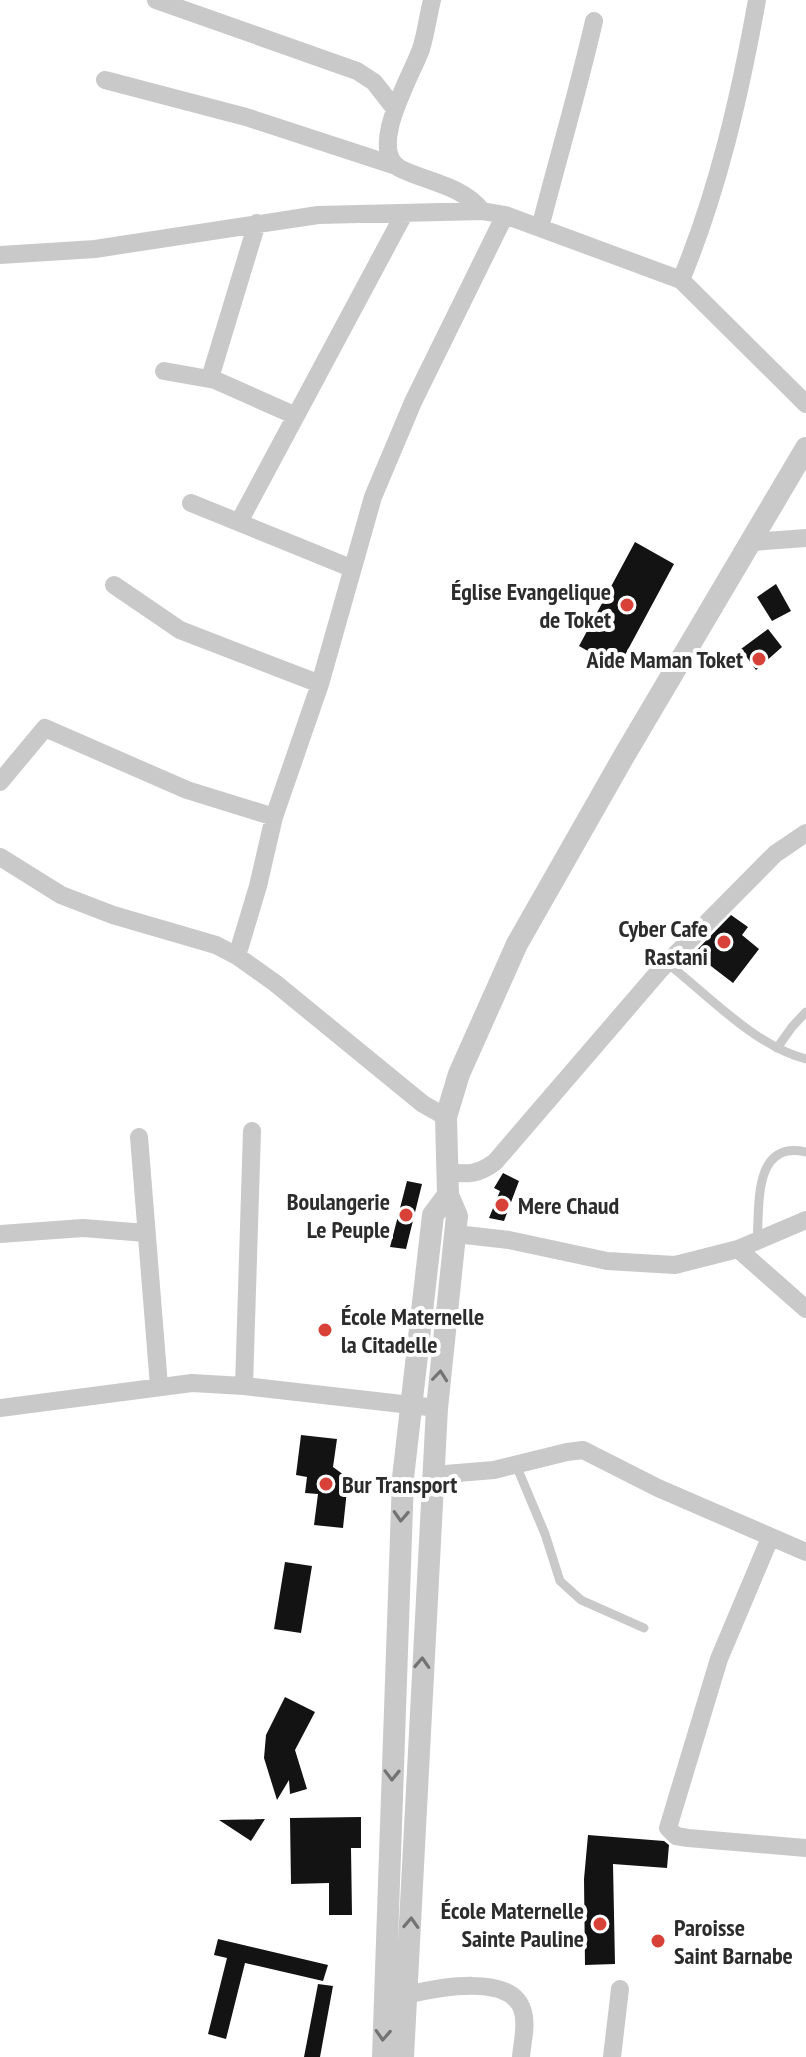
<svg xmlns="http://www.w3.org/2000/svg" width="806" height="2057" viewBox="0 0 806 2057" font-family="'PT Sans Narrow',sans-serif">
  <rect width="100%" height="100%" fill="#fff"/>
  <path fill="#131313" d="M635,542L674,564L618,668L579,646Z
    M776,584L791,611L772,621L757,597Z
    M768,629L782,647L756,670L741,649Z
    M731,915L748,927L742,935L759,949L733,983L694,953Z
    M503,1173L519,1181L504,1221L489,1218L500,1191L494,1188Z
    M407,1181L422,1184L406,1249L390,1247Z
    M301,1435L337,1439L333,1467L344,1475L347,1490L343,1528L314,1525L318,1494L305,1493L307,1477L296,1475Z
    M285,1562L312,1566L301,1633L274,1629Z
    M285,1697L315,1712L295,1750L307,1789L290,1794L289,1780L277,1800L264,1758L266,1735Z
    M361,1817V1848H351L352,1915H329V1883L291,1884L290,1818Z
    M265,1819L251,1841L219,1820Z
    M588,1835L664,1841L669,1845L667,1868L613,1864L615,1964L585,1965L584,1879Z
    M218,1939L328,1965L323,1981L245,1963L226,2039L208,2034L227,1958L214,1955Z
    M318,1984L333,1986L320,2057H304Z"/>
  <g fill="none" stroke-linecap="round" stroke-linejoin="round">
    <path stroke="#c9c9c9" stroke-width="9" d="M667,963C708,995 755,1046 806,1059
      M777,1048L792,1027L806,1012
      M757,1242C760,1207 752,1140 806,1152
      M516,1465L545,1534L560,1581L581,1600L644,1628"/>
    <path stroke="#c9c9c9" stroke-width="18" d="M156,0L357,71L374,82L395,109
      M432,0C428,16 426,33 421,49C413,73 365,151 401,169C428,182 463,186 482,211
      M105,80L246,117L396,166
      M540,228C558,158 578,91 594,21
      M0,255L95,249L318,215L482,211L505,215L681,280L806,404
      M681,280C718,191 740,95 757,0
      M164,371L215,380L296,416
      M210,378L257,223
      M191,503L351,568
      M239,522L404,214
      M752,542L806,538
      M114,585L180,630L320,684
      M0,782L45,728L187,790L274,817
      M0,857L61,895L113,915L216,945L237,956L275,983L423,1104L446,1117
      M237,956L258,886L274,817L320,684L373,497L413,402L505,215
      M139,1137L159,1386
      M448,1172C468,1175 479,1174 495,1162L661,969L775,854L806,833
      M0,1234L83,1228L146,1233
      M456,1234L509,1240L607,1261L675,1265L738,1249L806,1220
      M738,1249L806,1309
      M244,1386L252,1131
      M0,1408L192,1383L244,1386L437,1408
      M433,1475L494,1470L567,1452L583,1450L658,1488L806,1552
      M770,1538L719,1659L668,1828L676,1836L688,1838L806,1848
      M407,1995C436,1988 513,1972 523,2012C527,2025 522,2043 521,2057
      M612,2057L620,1989"/>
    <path stroke="#c9c9c9" stroke-width="22" d="M383,2057L403,1478L433,1215L448,1195
      M403,2057L437,1408L457,1216L448,1195L446,1117L459,1074L517,944L624,756L806,448"/>
  </g>
  <defs><path id="oneway-chevron" d="M-2-3.5L2.5 0L-2 3.5" fill="none" stroke-width="1.6" stroke-linecap="round" stroke-linejoin="round" transform="scale(2)"/></defs>
  <g stroke="#737373">
    <use href="#oneway-chevron" transform="translate(440 1376) rotate(-84)"/>
    <use href="#oneway-chevron" transform="translate(401 1516) rotate(93)"/>
    <use href="#oneway-chevron" transform="translate(422 1663) rotate(-87)"/>
    <use href="#oneway-chevron" transform="translate(392 1775) rotate(91)"/>
    <use href="#oneway-chevron" transform="translate(411 1923) rotate(-87)"/>
    <use href="#oneway-chevron" transform="translate(383 2035) rotate(93)"/>
  </g>
  <g fill="#d84138" stroke="#fff" stroke-width="3">
    <circle cx="627" cy="605" r="8"/>
    <circle cx="759" cy="659" r="8"/>
    <circle cx="724" cy="942" r="8"/>
    <circle cx="502" cy="1205" r="8"/>
    <circle cx="406" cy="1215" r="8"/>
    <circle cx="325" cy="1330" r="8"/>
    <circle cx="326" cy="1484" r="8"/>
    <circle cx="600" cy="1924" r="8"/>
    <circle cx="658" cy="1941" r="8"/>
  </g>
  <g text-anchor="middle" dominant-baseline="central" stroke-width="8" stroke-linejoin="round" paint-order="stroke">
    <g font-size="24" font-weight="bold" fill="#2c2c2c" stroke="#fff" text-anchor="end">
      <text x="611" y="591">Église Evangelique<tspan x="611" dy="28">de Toket</tspan></text>
      <text x="743" y="659">Aide Maman Toket</text>
      <text x="708" y="928">Cyber Cafe<tspan x="708" dy="28">Rastani</tspan></text>
      <text x="390" y="1201">Boulangerie<tspan x="390" dy="28">Le Peuple</tspan></text>
      <text x="518" y="1205" text-anchor="start">Mere Chaud</text>
      <text x="341" y="1316" text-anchor="start">École Maternelle<tspan x="341" dy="28">la Citadelle</tspan></text>
      <text x="342" y="1484" text-anchor="start">Bur Transport</text>
      <text x="584" y="1910">École Maternelle<tspan x="584" dy="28">Sainte Pauline</tspan></text>
      <text x="674" y="1927" text-anchor="start">Paroisse<tspan x="674" dy="28">Saint Barnabe</tspan></text>
    </g>
  </g>
</svg>
